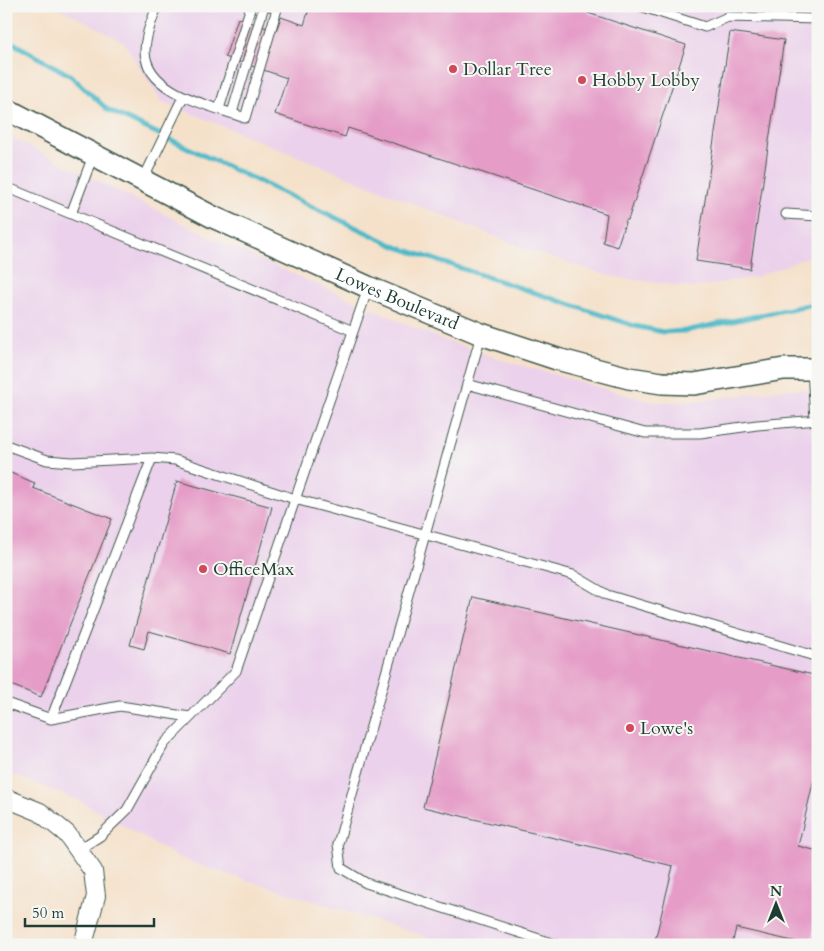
<svg xmlns="http://www.w3.org/2000/svg" width="824" height="951" viewBox="0 0 824 951" font-family="Cardo,serif">
  <rect width="100%" height="100%" fill="#f6f6f2"/>
  <filter id="ink" filterUnits="userSpaceOnUse"><feTurbulence type="fractalNoise" baseFrequency=".02" numOctaves="2"/><feDisplacementMap in="SourceGraphic" scale="10" xChannelSelector="R" yChannelSelector="G"/><feConvolveMatrix kernelMatrix="1 2 1 2 8 2 1 2 1" color-interpolation-filters="sRGB"/></filter>
  <filter id="wash" filterUnits="userSpaceOnUse"><feTurbulence type="fractalNoise" baseFrequency=".0096" numOctaves="4" result="noise"/><feDisplacementMap in="SourceGraphic" scale="20" xChannelSelector="R" yChannelSelector="G"/><feGaussianBlur stdDeviation="1.12" result="paint"/><feColorMatrix in="noise" values="0 0 0 0 0 0 0 0 0 0 0 0 0 0 0 0 0 1.4 0 .05"/><feComposite in="paint" operator="in"/></filter>
  <g filter="url(#wash)">
    <rect width="100%" height="100%" fill="#f5e1ca"/>
    <path fill="#ebd1eb" d="M56,6H818V253L756,277L693,288L609,276L526,249L161,101L124,42Z
      M6,135L212,238L436,337L502,360L652,402H690L787,389L818,390V945H452L183,860L80,801L6,772Z"/>
    <g fill="none" stroke-linecap="round" stroke-linejoin="round">
      <path stroke="#4db9c8" stroke-width="5" d="M6,39L71,76L108,110L397,247L635,326L663,332L685,331L818,303"/>
    </g>
    <g id="blocks">
      <path fill="#e59cc7" d="M310,6H591L588,13L686,45L628,220H626L617,247L603,242L607,214L348,128L345,137L275,114L287,78L225,57L238,18L276,31L281,17L304,25Z
        M730,32L784,40L750,269L696,261Z
        M6,471L35,483L33,488L112,519L41,697L6,683Z
        M177,481L272,507L230,654L149,631L144,649L130,645Z
        M473,597L818,676V780L814,779L798,846L818,851V915L810,945L736,928L732,945H654L673,866L423,807Z"/>
    </g>
  </g>
  <g filter="url(#ink)">
    <use href="#blocks" fill-opacity="0" stroke="#3f564a" stroke-width="1"/>
    <g fill="none" stroke-linecap="round" stroke-linejoin="round">
      <defs>
        <path id="service" d="M157,6C152,21 145,35 145,51C146,94 214,106 245,118L277,9L270,6
          M640,6L705,27L728,17L818,19
          M219,109L251,6
          M232,113L264,6
          M143,180L183,97
          M6,187L353,331
          M71,214L93,156
          M786,214L818,216
          M481,335L338,844L341,868L366,883L558,945
          M812,368L815,420
          M467,384L645,433H700L757,425L818,420
          M6,445L47,460L72,462L152,458L175,460L295,499L573,575L607,595L818,657
          M6,703L51,719L120,706L190,717
          M51,719L152,458
          M78,850L100,836L127,810L164,744L236,671L368,288"/>
        <path id="minor" d="M6,798L40,812L67,834L93,871L96,896L83,945"/>
        <g id="tertiary">
          <path id="s1" d="M6,109L213,217L368,287L481,334L557,359L629,378L662,383L694,384L784,369H818"/>
        </g>
      </defs>
      <use href="#service" stroke="#3f564a" stroke-width="11"/>
      <use href="#minor" stroke="#3f564a" stroke-width="20"/>
      <use href="#tertiary" stroke="#3f564a" stroke-width="24"/>
      <use href="#service" stroke="#fff" stroke-width="9"/>
      <use href="#minor" stroke="#fff" stroke-width="18"/>
      <use href="#tertiary" stroke="#fff" stroke-width="21"/>
    </g>
  </g>
  <g fill="#d1495b" stroke="#f6f6f2" stroke-width="2">
    <circle cx="453" cy="69" r="5"/>
    <circle cx="582" cy="80" r="5"/>
    <circle cx="203" cy="569" r="5"/>
    <circle cx="630" cy="728" r="5"/>
  </g>
  <g text-anchor="middle" dominant-baseline="central" stroke-width="4" stroke-linejoin="round" paint-order="stroke">
    <g font-size="18" fill="#1f3d34" stroke="#f6f6f2" text-anchor="start">
      <text x="463" y="69">Dollar Tree</text>
      <text x="592" y="80">Hobby Lobby</text>
      <text x="213" y="569">OfficeMax</text>
      <text x="640" y="728">Lowe's</text>
    </g>
    <g font-size="18" fill="#1f3d34" stroke="#f6f6f2">
      <text stroke="none"><textPath href="#s1" startOffset="435">Lowes Boulevard</textPath></text>
    </g>
  </g>
  <rect width="824" height="951" fill="none" stroke="#f6f6f2" stroke-width="25"/>
  <g transform="translate(776 904)" stroke="#f6f6f2" stroke-width="4" paint-order="stroke">
  <path d="M0-4L9 19L0 12L-9 19Z" fill="#1f3d34"/>
  <text y="-8" font-size="14" font-weight="bold" text-anchor="middle" fill="#1f3d34">N</text>
  </g>
  <path d="M25 918v8h129v-8" fill="none" stroke="#1f3d34" stroke-width="2.5"/>
  <text x="32" y="918" font-size="15" fill="#1f3d34" stroke="#f6f6f2" stroke-width="4" paint-order="stroke">50 m</text>
</svg>
